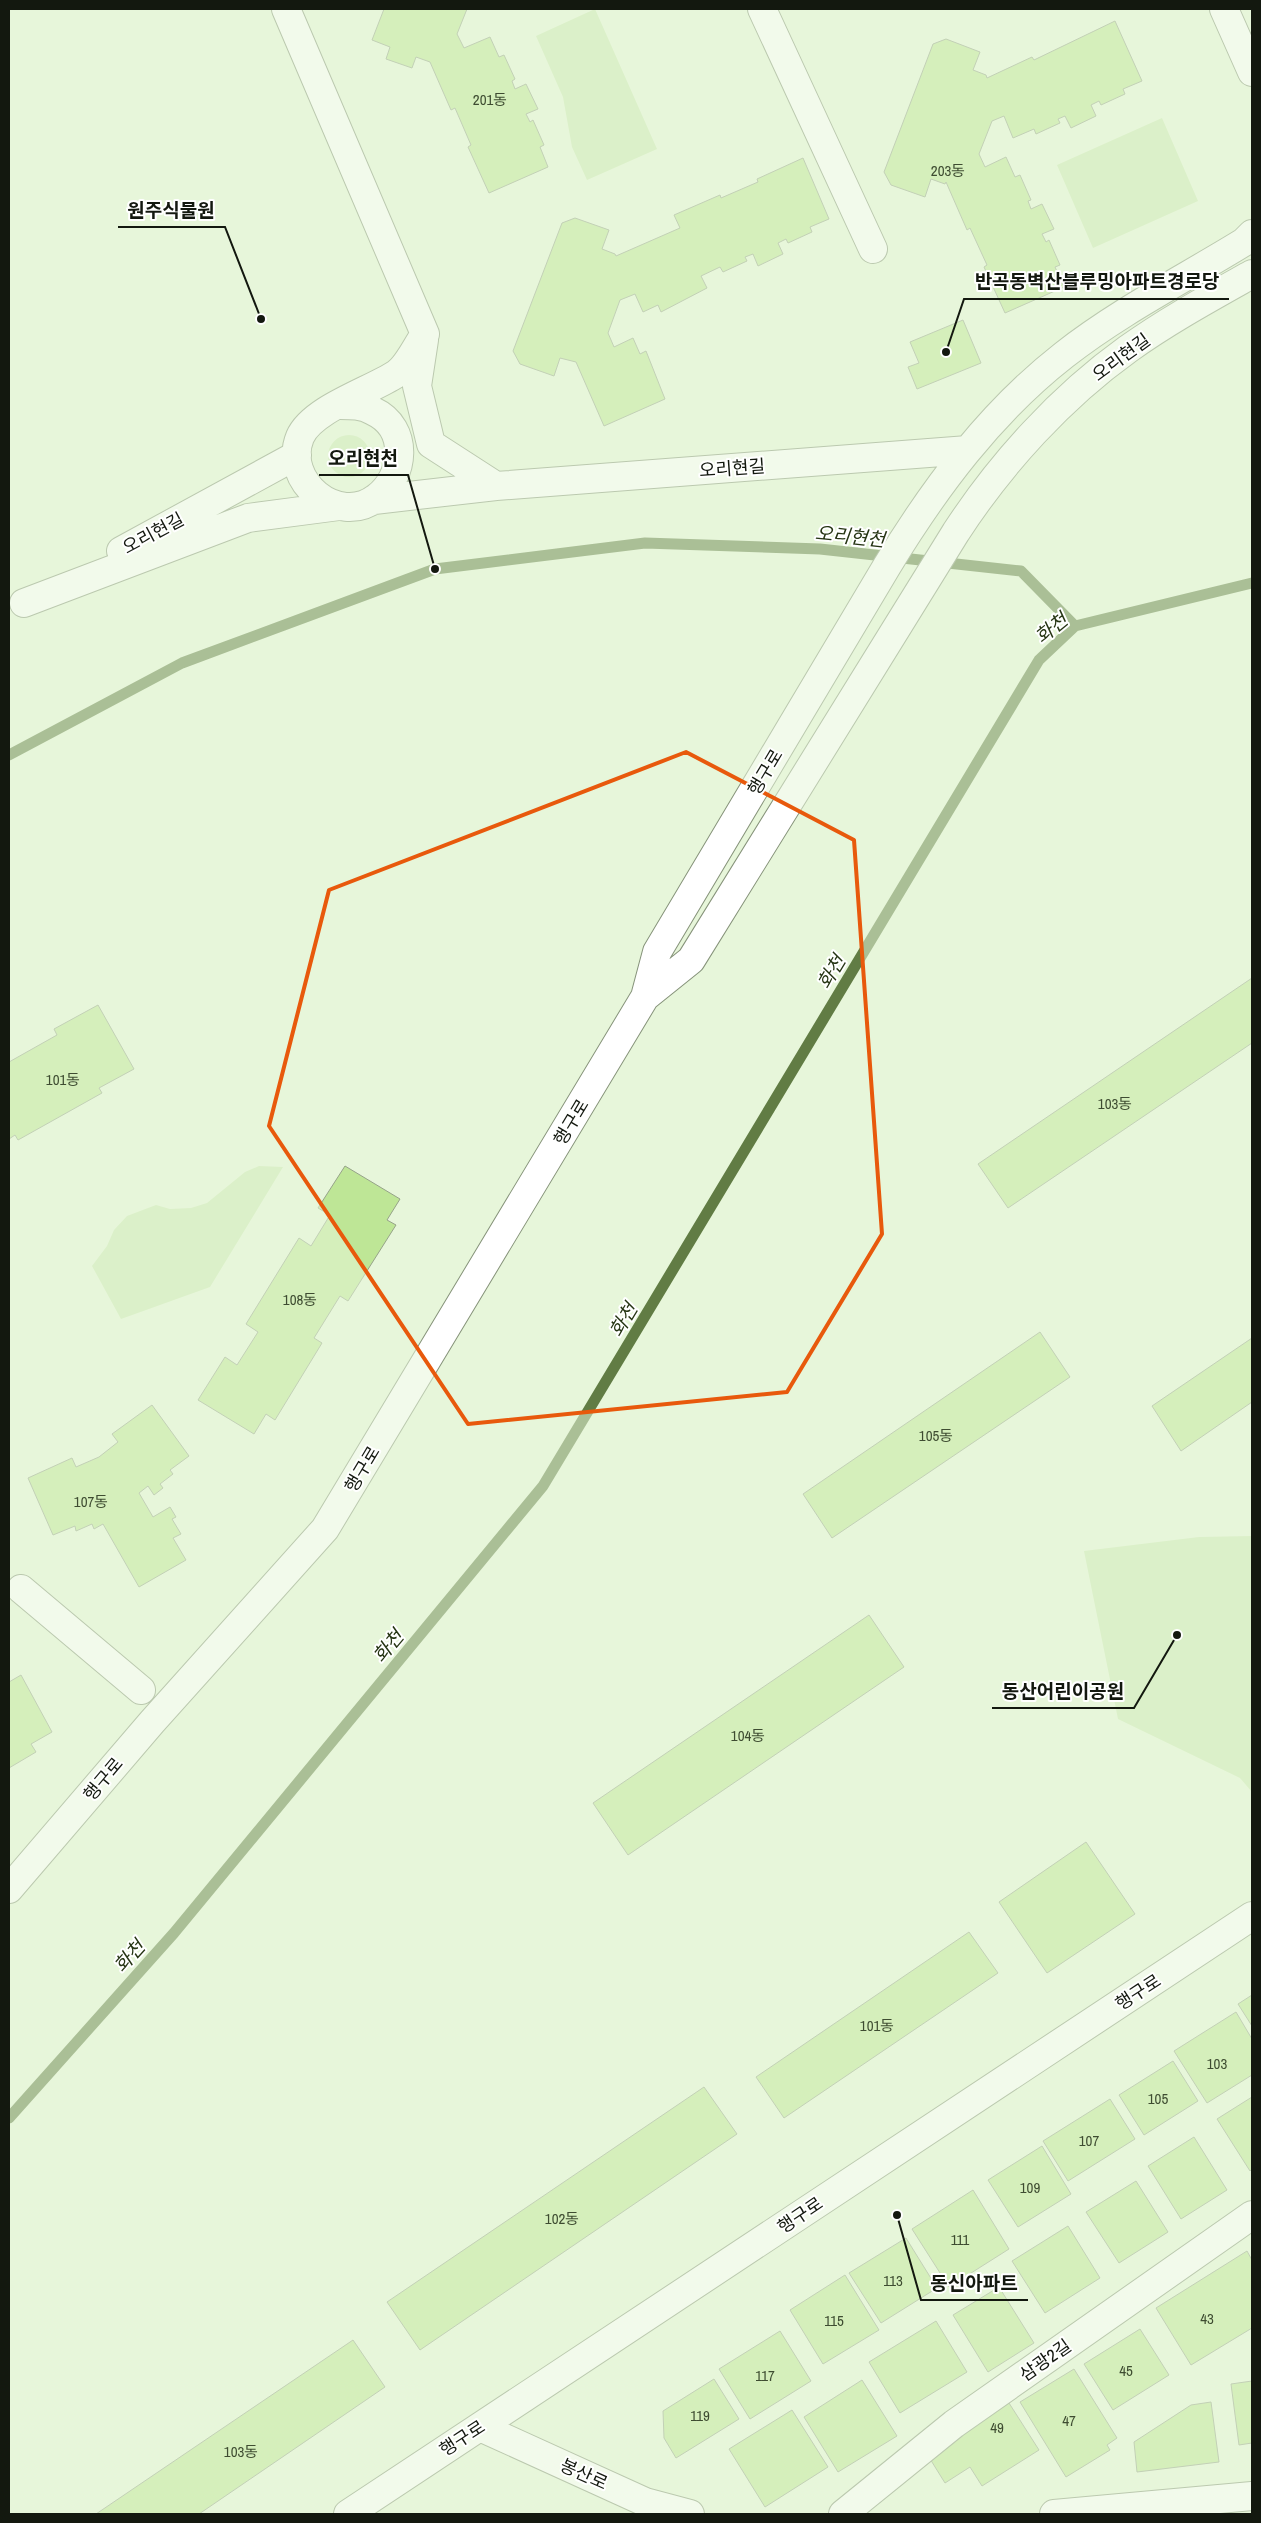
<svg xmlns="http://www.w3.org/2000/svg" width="1261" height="2523" viewBox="0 0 1261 2523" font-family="'Archivo Narrow','Noto Sans KR',sans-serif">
  <rect width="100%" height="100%" fill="#e7f6da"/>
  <path fill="#cde9b3" d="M595,9L657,149L587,180L572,147L563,97L536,36Z
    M1162,118L1198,201L1093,248L1057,165Z
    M328 456a21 21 0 1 1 42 0a21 21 0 1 1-42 0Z
    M259,1166L283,1167L210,1287L121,1319L92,1266L107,1246L114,1230L127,1216L156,1205L170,1209L191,1208L207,1203L245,1172Z
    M1252,1536V1792L1240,1778L1118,1719L1084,1551L1199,1537Z"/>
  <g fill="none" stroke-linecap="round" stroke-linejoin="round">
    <path stroke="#617c44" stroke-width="11" d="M9,755L182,663L435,569L645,543L820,549L1021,571L1075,626
      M9,2118L174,1933L543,1486L1039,660L1075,626L1252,583"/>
  </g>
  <path fill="#bee696" stroke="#96a389" d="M384,9H467L457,34L464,48L490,37L499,57L504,55L515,79L512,81L515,89L526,84L538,109L526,114L530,122L533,120L544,145L540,147L548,167L489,193L468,147L471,145L455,108L451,110L430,62L416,57L412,68L386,59L390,47L372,40Z
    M1115,21L1142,81L1123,89L1125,94L1101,105L1099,101L1091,105L1096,116L1071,128L1065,116L1058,119L1060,123L1036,134L1034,129L1013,138L1004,116L992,121L979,154L985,167L1006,157L1015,177L1020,175L1031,200L1028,201L1031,209L1042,204L1054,229L1042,234L1046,242L1049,240L1060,265L1055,267L1064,287L1005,313L984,267L987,265L970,228L967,230L946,182L945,184L931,179L925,197L891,185L884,172L933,44L946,39L980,52L973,70L986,75L987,78L1032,57L1034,60Z
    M803,158L829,219L810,227L812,232L788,243L786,239L778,243L783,254L758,266L753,254L745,257L747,261L723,272L720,267L701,276L707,288L661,312L658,305L643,312L635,294L620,300L608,333L614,347L633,338L640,354L646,351L665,399L604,426L576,362L560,358L554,376L520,364L513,351L562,223L575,218L609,230L602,249L615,254L616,256L680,228L674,215L720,195L721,198L758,182L757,179Z
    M963,320L981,363L917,389L908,367L919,363L910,342Z
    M1252,978V1043L1008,1208L978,1164Z
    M98,1005L134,1069L99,1088L102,1093L18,1140L15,1135L9,1139V1062L57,1035L54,1029Z
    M345,1166L400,1199L387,1220L396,1225L348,1301L340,1296L314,1338L322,1343L275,1420L266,1414L254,1434L198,1400L225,1357L237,1365L258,1332L246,1324L299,1238L311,1246L330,1215L318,1208Z
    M1040,1332L1070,1377L832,1538L803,1494Z
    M1252,1338V1402L1181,1451L1152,1406Z
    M152,1405L189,1456L170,1470L173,1474L160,1484L163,1488L154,1495L148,1486L139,1493L153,1517L170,1507L176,1517L172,1519L181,1534L173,1538L186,1560L139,1587L103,1524L94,1529L92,1524L76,1531L75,1526L53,1535L28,1478L72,1458L76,1467L99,1457L118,1442L112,1434Z
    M869,1615L904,1667L628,1855L593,1803Z
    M21,1675L52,1732L31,1744L36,1752L9,1768V1682Z
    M1086,1842L1135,1914L1047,1973L999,1902Z
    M969,1932L998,1973L784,2118L756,2077Z
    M1252,1995V2026L1238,2004Z
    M1236,2012L1252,2039V2075L1207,2103L1174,2051Z
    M1173,2061L1198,2101L1144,2135L1119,2095Z
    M704,2087L737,2134L420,2350L387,2302Z
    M1252,2097V2169L1250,2171L1217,2119Z
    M1110,2099L1135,2139L1068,2181L1043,2141Z
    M1194,2137L1227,2190L1181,2219L1148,2166Z
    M1042,2146L1071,2194L1018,2227L988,2180Z
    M1136,2181L1168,2232L1119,2263L1086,2212Z
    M973,2190L1009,2249L949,2287L912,2229Z
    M1068,2226L1100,2278L1045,2313L1012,2261Z
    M906,2238L937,2288L881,2323L849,2273Z
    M1247,2251L1252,2260V2328L1191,2365L1156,2308Z
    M845,2275L879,2330L823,2364L790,2310Z
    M999,2287L1034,2343L988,2372L953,2315Z
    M936,2321L967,2372L900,2413L869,2362Z
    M1140,2329L1169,2375L1113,2410L1084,2364Z
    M780,2331L811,2381L750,2419L719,2369Z
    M353,2340L385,2387L199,2514H96Z
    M1074,2369L1117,2438L1107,2445L1110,2450L1066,2477L1020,2402Z
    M714,2379L739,2419L676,2458L664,2438L663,2411Z
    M862,2380L897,2436L838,2472L804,2417Z
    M1252,2381V2443L1239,2445L1231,2384Z
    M1211,2402L1219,2462L1137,2472L1134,2442L1191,2405Z
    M1009,2403L1039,2450L982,2486L970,2467L945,2483L927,2454Z
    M792,2410L828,2467L765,2507L729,2449Z"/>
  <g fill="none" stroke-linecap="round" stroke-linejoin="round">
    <defs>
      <path id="minor" d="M286,9L425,334
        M762,9L873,249
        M1224,9L1252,72
        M424,340L417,386L431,444L496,486
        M340,405C352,405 362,405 373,411C410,428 405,477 376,498C338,527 282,481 300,437C312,409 370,391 396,374C408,366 417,345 425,334
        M374,500L496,486L968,450
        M121,551L297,455
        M24,603L248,518L339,506
        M645,997L691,960L956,532C1001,463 1061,397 1128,349C1167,321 1211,297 1252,274
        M21,1589L141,1690
        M9,1889L152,1722L325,1529L645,997L657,952L887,566C935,487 991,412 1064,355C1120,311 1184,279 1244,242L1252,234
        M480,2427L645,2502L690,2514
        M348,2514L1252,1916
        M843,2514L954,2424L1252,2215
        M1054,2514L1252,2496"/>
    </defs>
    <use href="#minor" stroke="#86937a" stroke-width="30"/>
    <use href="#minor" stroke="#fff" stroke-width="28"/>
  </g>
  <path d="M0 0H1261V2523H0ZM686,752L854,840L882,1234L787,1392L468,1424L269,1126L329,890Z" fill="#e7f6da" fill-opacity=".55" fill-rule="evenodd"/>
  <path fill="none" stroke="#e8590c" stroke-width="4" stroke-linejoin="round" d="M686,752L854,840L882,1234L787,1392L468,1424L269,1126L329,890Z"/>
  <g text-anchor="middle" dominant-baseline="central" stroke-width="4" stroke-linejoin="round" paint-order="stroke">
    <g font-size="15" fill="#3e4c31">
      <text x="490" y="99">201동</text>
      <text x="948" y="170">203동</text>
      <text x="63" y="1079">101동</text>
      <text x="1115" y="1103">103동</text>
      <text x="300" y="1299">108동</text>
      <text x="936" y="1435">105동</text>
      <text x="91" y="1501">107동</text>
      <text x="748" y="1735">104동</text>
      <text x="877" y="2025">101동</text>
      <text x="1217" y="2063">103</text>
      <text x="1158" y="2098">105</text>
      <text x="1089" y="2140">107</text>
      <text x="1030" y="2187">109</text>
      <text x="562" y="2218">102동</text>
      <text x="960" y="2239">111</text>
      <text x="893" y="2280">113</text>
      <text x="1207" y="2318">43</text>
      <text x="834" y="2320">115</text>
      <text x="1126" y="2370">45</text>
      <text x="765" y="2375">117</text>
      <text x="700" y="2415">119</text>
      <text x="1069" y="2420">47</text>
      <text x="997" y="2427">49</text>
      <text x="241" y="2451">103동</text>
    </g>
    <g font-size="18" fill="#13180f" stroke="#fff">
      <text transform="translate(1121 357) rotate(-36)">오리현길</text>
      <text transform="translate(732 468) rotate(-4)">오리현길</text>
      <text transform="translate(153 533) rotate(-28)">오리현길</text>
      <text transform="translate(765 772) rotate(-59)">행구로</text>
      <text transform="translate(571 1122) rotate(-59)">행구로</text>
      <text transform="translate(362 1469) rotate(-59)">행구로</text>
      <text transform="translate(103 1779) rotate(-50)">행구로</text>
      <text transform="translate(1138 1992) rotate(-33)">행구로</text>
      <text transform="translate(800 2215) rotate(-34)">행구로</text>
      <text transform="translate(1045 2360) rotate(-35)">삼광2길</text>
      <text transform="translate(462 2438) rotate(-33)">행구로</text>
      <text transform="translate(584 2474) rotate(24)">봉산로</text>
    </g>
    <g font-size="19" font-style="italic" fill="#253413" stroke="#fff">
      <text transform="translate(850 536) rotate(6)">오리현천</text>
      <text transform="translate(1051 628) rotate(-39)">화천</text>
      <text transform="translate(831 972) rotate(-59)">화천</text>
      <text transform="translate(623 1320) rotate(-59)">화천</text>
      <text transform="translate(388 1646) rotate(-50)">화천</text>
      <text transform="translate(129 1956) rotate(-48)">화천</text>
    </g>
  </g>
  <path fill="none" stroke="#13180f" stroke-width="2" d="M261 319L225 227H118M946 352L964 299H1229M435 569L408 475H319M1177 1635L1134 1708H992M897 2215L921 2300H1028"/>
  <g fill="#13180f" stroke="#fff" stroke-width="2">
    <circle cx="261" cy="319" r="5"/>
    <circle cx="946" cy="352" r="5"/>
    <circle cx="435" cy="569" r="5"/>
    <circle cx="1177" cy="1635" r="5"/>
    <circle cx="897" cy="2215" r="5"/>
  </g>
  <g font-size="19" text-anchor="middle" font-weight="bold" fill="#13180f" stroke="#fff" stroke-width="4" stroke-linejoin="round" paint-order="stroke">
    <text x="171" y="217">원주식물원</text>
    <text x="1097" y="288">반곡동벽산블루밍아파트경로당</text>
    <text x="363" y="465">오리현천</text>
    <text x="1063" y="1698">동산어린이공원</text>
    <text x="974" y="2290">동신아파트</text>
  </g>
  <rect width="1261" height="2523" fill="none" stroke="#13180f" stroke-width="20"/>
</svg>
